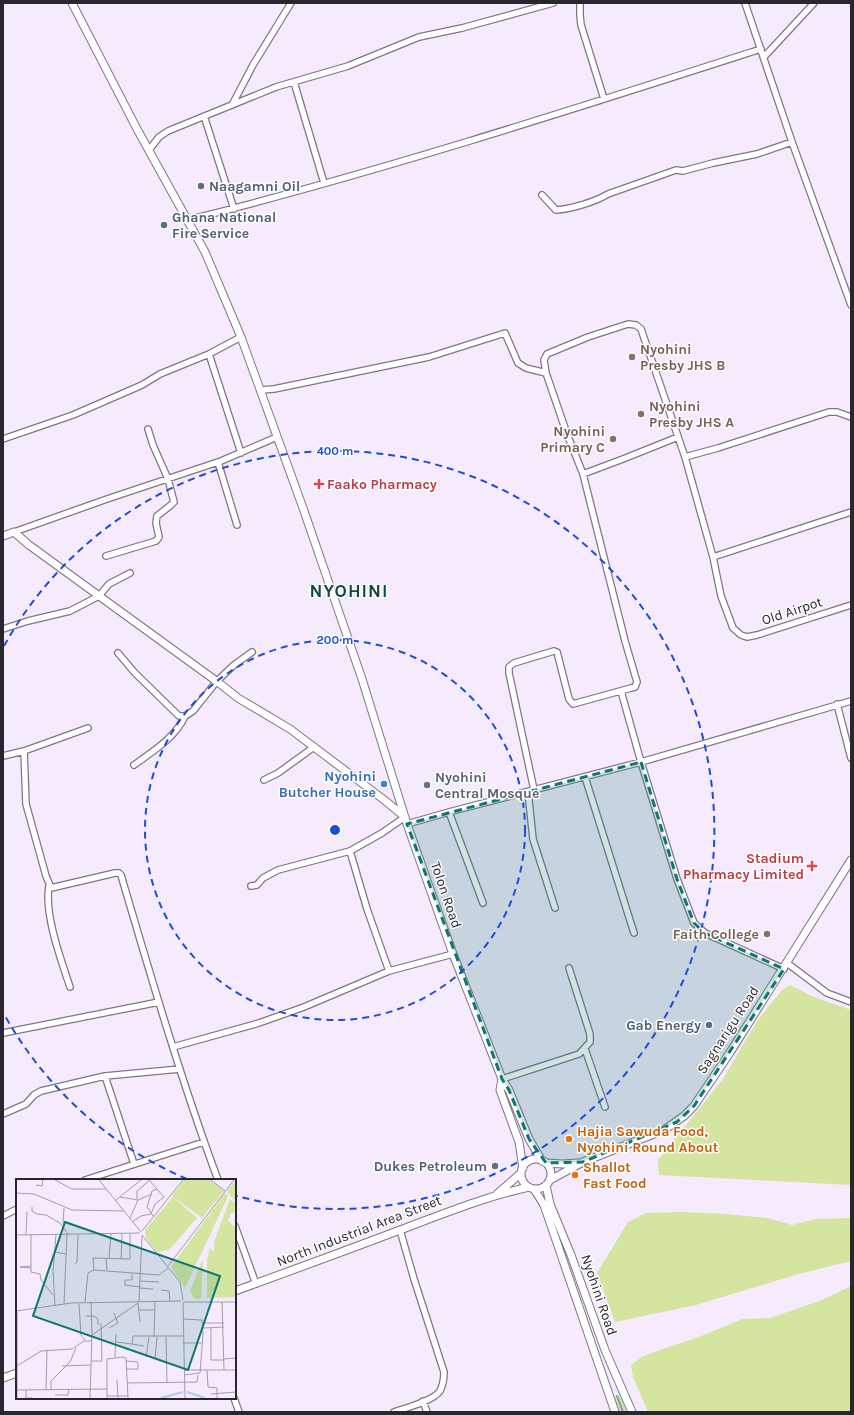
<svg xmlns="http://www.w3.org/2000/svg" width="854" height="1415" viewBox="0 0 854 1415" font-family="Karla,sans-serif">
  <rect width="100%" height="100%" fill="#f5ebfd"/>
  <path fill="#d4e5a0" d="M790,985L814,997L851,1010V1185L659,1175L658,1160L723,1079L757,1021L782,990Z
    M683,1212L726,1214L767,1218L792,1225L815,1219L851,1218V1261L802,1273L696,1305L615,1322L597,1273L628,1222L646,1213Z
    M851,1286V1412H648L633,1377L631,1365L643,1356L704,1335L742,1319L770,1318L822,1300Z
    M620,1395L627,1412H620L614,1397Z"/>
  <g fill="none" stroke-linecap="round" stroke-linejoin="round">
    <path stroke="#829cb9" stroke-width="2" d="M617,1396L623,1412"/>
    <defs>
      <path id="street" d="M580,3V15L581,25L604,99
        M745,3L792,142L851,305
        M764,57L814,3
        M294,82L324,183
        M232,105L253,65L291,3
        M204,116L234,209
        M149,150L159,137L168,131L276,87L348,66L419,37L462,28L553,3
        M542,195L556,210C571,209 595,202 608,194L676,170L683,171L713,163L757,154L792,142
        M188,220C382,171 571,110 761,49
        M209,354L241,453
        M260,390L274,389L429,357L505,333L518,363L526,368L546,373
        M3,439L73,415L142,385L160,374L209,354L241,337
        M685,457L718,448L829,412H837L851,417
        M218,462L237,525
        M583,474L623,459L678,437
        M14,532L107,499L221,461L277,437
        M106,556L156,541L159,537L156,523L157,516L171,505L174,502L168,479L153,445L148,429
        M713,557L851,512
        M3,629L28,621L70,611L99,596L109,584L130,573
        M118,653L135,673L179,716H185L193,711L217,681L234,665L252,652
        M621,691L641,762L677,879L694,923L705,933L784,969
        M837,704L851,758
        M24,751L26,804L46,876L51,888L115,873H119L121,875C151,977 181,1080 218,1180
        M3,756L24,751L88,728
        M134,765C153,751 175,738 185,716
        M585,777L634,933
        M264,780L278,773L314,747
        M534,790L509,673V667L514,663L554,651L557,652L569,699L573,704L631,688L635,687L637,682L625,641L583,474L567,434L546,373L544,360L547,354L588,337L628,324L636,325L641,329L685,457L713,557L721,596L733,628L741,635L747,637L757,635L851,605
        M528,792L533,839L555,908
        M449,812L483,903
        M407,824L449,812L641,762L851,701
        M350,851L367,909L389,971
        M49,886C44,914 61,960 70,987
        M251,886L257,885L263,878L278,870L350,851L382,833L405,817
        M787,963L827,993L851,1002
        M3,1033L159,1002
        M173,1047L259,1023L304,1007L389,971L453,954
        M585,1049L605,1107
        M105,1076L134,1164
        M502,1079L579,1054L590,1042V1034L569,968
        M3,1114L26,1104L34,1095L41,1091L105,1076L180,1069
        M85,1180L204,1142
        M3,1216L17,1209
        M235,1226L256,1284
        M234,1398L239,1412
        M423,1401L427,1412
        M394,1412C406,1408 433,1401 440,1391C443,1385 444,1378 444,1372L414,1279L400,1230"/>
      <path id="secondary" d="M72,3L137,129L205,252L241,337L303,508L362,679L407,824L453,954L502,1079L509,1090L529,1139L542,1161
        M3,536L14,532L29,545L219,683L238,698L290,729L383,799L405,817
        M502,1079L500,1090L519,1142L523,1168
        M521 1174a15 15 0 1 1 30 0a15 15 0 1 1-30 0Z
        M546,1163L563,1164L578,1163
        M550,1180L583,1162L664,1130L684,1116L694,1106L731,1051L851,860
        M546,1185L550,1204L571,1255L605,1350L632,1412
        M534,1189L544,1205L615,1412
        M497,1194L521,1173
        M235,1291C290,1271 345,1251 400,1230C443,1214 484,1197 529,1187
        M3,1378L17,1373"/>
    </defs>
    <use href="#street" stroke="#807588" stroke-width="8"/>
    <use href="#secondary" stroke="#807588" stroke-width="9"/>
    <use href="#street" stroke="#fff" stroke-width="5.5"/>
    <use href="#secondary" stroke="#fff" stroke-width="7"/>
  </g>
  <path fill="#0f766e" fill-opacity="0.2" stroke="#0f766e" stroke-width="3" stroke-dasharray="8 5" stroke-linejoin="round" d="M641,762L677,879L694,923L705,933L784,969L694,1106L677,1122L583,1162L546,1163L529,1139L509,1090L502,1079L407,824Z"/>
  <g fill="none" stroke="#1d4ed8" stroke-width="2" stroke-dasharray="7 5">
    <circle cx="335" cy="830" r="190"/>
    <path d="M187 1179A379 379 0 0 1 4 1014M4 646A379 379 0 1 1 237 1196"/>
  </g>
  <g fill="#5c6f8a" stroke="#fdfdfd" stroke-width="1.5">
    <circle cx="201" cy="186" r="4"/>
    <circle cx="164" cy="225" r="4"/>
    <circle cx="709" cy="1025" r="4"/>
    <circle cx="495" cy="1166" r="4"/>
  </g>
  <g fill="#8d6e63" stroke="#fdfdfd" stroke-width="1.5">
    <circle cx="632" cy="357" r="4"/>
    <circle cx="641" cy="414" r="4"/>
    <circle cx="613" cy="439" r="4"/>
    <circle cx="767" cy="934" r="4"/>
  </g>
  <g fill="#e0444e" stroke="#fdfdfd" stroke-width="1.5">
    <path d="M317 478h4v4h4v4h-4v4h-4v-4h-4v-4h4z"/>
    <path d="M810 860h4v4h4v4h-4v4h-4v-4h-4v-4h4z"/>
  </g>
  <circle fill="#3f7fe0" stroke="#fdfdfd" stroke-width="1.5" cx="384" cy="784" r="4"/>
  <circle fill="#6b7280" stroke="#fdfdfd" stroke-width="1.5" cx="427" cy="785" r="4"/>
  <g fill="#e8710a" stroke="#fdfdfd" stroke-width="1.5">
    <circle cx="569" cy="1139" r="4"/>
    <circle cx="575" cy="1175" r="4"/>
  </g>
  <g text-anchor="middle" dominant-baseline="central" stroke-width="3" stroke-linejoin="round" paint-order="stroke">
    <g font-size="14" font-weight="bold" fill="#4e5e75" stroke="#fdfdfd" text-anchor="start">
      <text x="209" y="186">Naagamni Oil</text>
      <text x="172" y="217">Ghana National<tspan x="172" dy="16">Fire Service</tspan></text>
      <text x="701" y="1025" text-anchor="end">Gab Energy</text>
      <text x="487" y="1166" text-anchor="end">Dukes Petroleum</text>
    </g>
    <g font-size="14" font-weight="bold" fill="#785e54" stroke="#fdfdfd" text-anchor="start">
      <text x="640" y="349">Nyohini<tspan x="640" dy="16">Presby JHS B</tspan></text>
      <text x="649" y="406">Nyohini<tspan x="649" dy="16">Presby JHS A</tspan></text>
      <text x="605" y="431" text-anchor="end">Nyohini<tspan x="605" dy="16">Primary C</tspan></text>
      <text x="759" y="934" text-anchor="end">Faith College</text>
    </g>
    <g font-size="14" font-weight="bold" fill="#be3a42" stroke="#fdfdfd" text-anchor="start">
      <text x="327" y="484">Faako Pharmacy</text>
      <text x="804" y="858" text-anchor="end">Stadium<tspan x="804" dy="16">Pharmacy Limited</tspan></text>
    </g>
    <g font-size="14" fill="#2a262e" stroke="#fdfdfd">
      <text transform="translate(792 611) rotate(-18)">Old Airpot</text>
      <text transform="translate(446 895) rotate(71)">Tolon Road</text>
      <text transform="translate(728 1030) rotate(-57)">Sagnarigu Road</text>
      <text transform="translate(359 1231) rotate(-21)">North Industrial Area Street</text>
      <text transform="translate(599 1295) rotate(71)">Nyohini Road</text>
    </g>
    <g font-size="14" font-weight="bold" fill="#366cbe" stroke="#fdfdfd" text-anchor="end">
      <text x="376" y="776">Nyohini<tspan x="376" dy="16">Butcher House</tspan></text>
    </g>
    <g font-size="14" font-weight="bold" fill="#5b616d" stroke="#fdfdfd" text-anchor="start">
      <text x="435" y="777">Nyohini<tspan x="435" dy="16">Central Mosque</tspan></text>
    </g>
    <g font-size="14" font-weight="bold" fill="#c56008" stroke="#fdfdfd" text-anchor="start">
      <text x="577" y="1131">Hajia Sawuda Food,<tspan x="577" dy="16">Nyohini Round About</tspan></text>
      <text x="583" y="1167">Shallot<tspan x="583" dy="16">Fast Food</tspan></text>
    </g>
    <g font-size="18" font-weight="bold" letter-spacing="1" fill="#12493e" stroke="#fdfdfd">
      <text x="349" y="591">NYOHINI</text>
    </g>
  </g>
  <g transform="translate(16 1179)">
    <rect width="220" height="220" fill="#f5ebfd"/>
    <path d="M168,1H194L208,12L186,39L156,17ZM220,1V24L211,12ZM209,14L212,17L169,109L155,88ZM157,18L181,39L153,71L141,73L130,59L129,51ZM214,20L220,25V33L215,34L212,42L219,48L220,44V118L191,119V81L194,69L198,73V63ZM187,79L185,120H179L174,112Z" fill="#d4e5a0"/>
    <path fill="none" stroke="#a7cef5" stroke-width="2" d="M171,213L189,219M145,219L167,213"/>
    <path fill="none" stroke="#a49caa" stroke-width="1" d="M39,1L56,10H90M83,1L125,53M133,1L148,18M195,1L209,12M20,6L26,7L27,1M0,14L18,15L56,31L107,32M104,18L122,21L136,15M121,20V12L134,1M100,21L125,1M16,28V32L21,35L30,36L44,44L52,55M138,38L131,28L136,12L141,10M114,39L122,21M116,43L125,37L135,35L139,25L148,18M47,45L48,29M126,52L167,1M10,55L11,33M15,55V93L24,95L25,101L37,116M0,56L124,54M126,56L164,103L167,121M38,73L51,75M90,79L91,91M93,79L95,55M105,80L106,55M59,85L61,83L62,56M15,87L4,88L15,89M152,87L218,1M78,91L77,79L114,80V55M116,95V101H109V106L124,108M124,102L143,103M124,109L137,110M145,111L153,112L154,122M123,122L126,57M69,123L72,94L78,91L143,96L152,89M75,123L76,156M167,123H220M206,123L208,191M167,124L169,219M48,125L51,55M63,125L65,156L69,161M39,126L37,92L40,55M123,131H138M0,132L55,124L165,122M1,133V219M70,137H78L82,140V146M167,140L186,141L187,154L184,194L168,196M187,144H208M93,149L102,144L98,134M187,149L208,148M195,149V181H208M138,158L139,123M150,158L151,203M100,163L116,165L117,157H167M167,164H186M116,165L128,167M99,178L100,155M130,178L133,158M139,180L141,158M208,180L220,179M75,182H86L85,144M110,182L122,183V190H111M1,187L25,172L56,170L68,162H76M46,187L75,186M168,191H220M191,191L192,208L201,209V219M101,201L102,219M112,204L181,203L182,196M1,211L91,210M10,211V219H16M30,211L31,171M35,211V202L54,183L60,169M195,215L220,213M39,216H52L53,210M91,217H112M74,219L76,156L122,124L124,143M91,219V180L107,178L110,179L112,219"/>
    <path fill="#0f766e" fill-opacity="0.15" stroke="#0f766e" stroke-width="2" d="M49,43L204,97L172,191L17,137Z"/>
    <rect width="220" height="220" fill="none" stroke="#2a262e" stroke-width="2"/>
  </g>
  <circle cx="335" cy="830" r="6" fill="#1d4ed8" stroke="#fdfdfd" stroke-width="2"/>
  <g font-size="12" text-anchor="middle" font-weight="bold" fill="#1d4ed8" stroke="#fdfdfd" stroke-width="3" stroke-linejoin="round" paint-order="stroke">
    <text x="335" y="455">400 m</text>
    <text x="335" y="644">200 m</text>
  </g>
  <rect width="854" height="1415" fill="none" stroke="#2a262e" stroke-width="8"/>
</svg>
